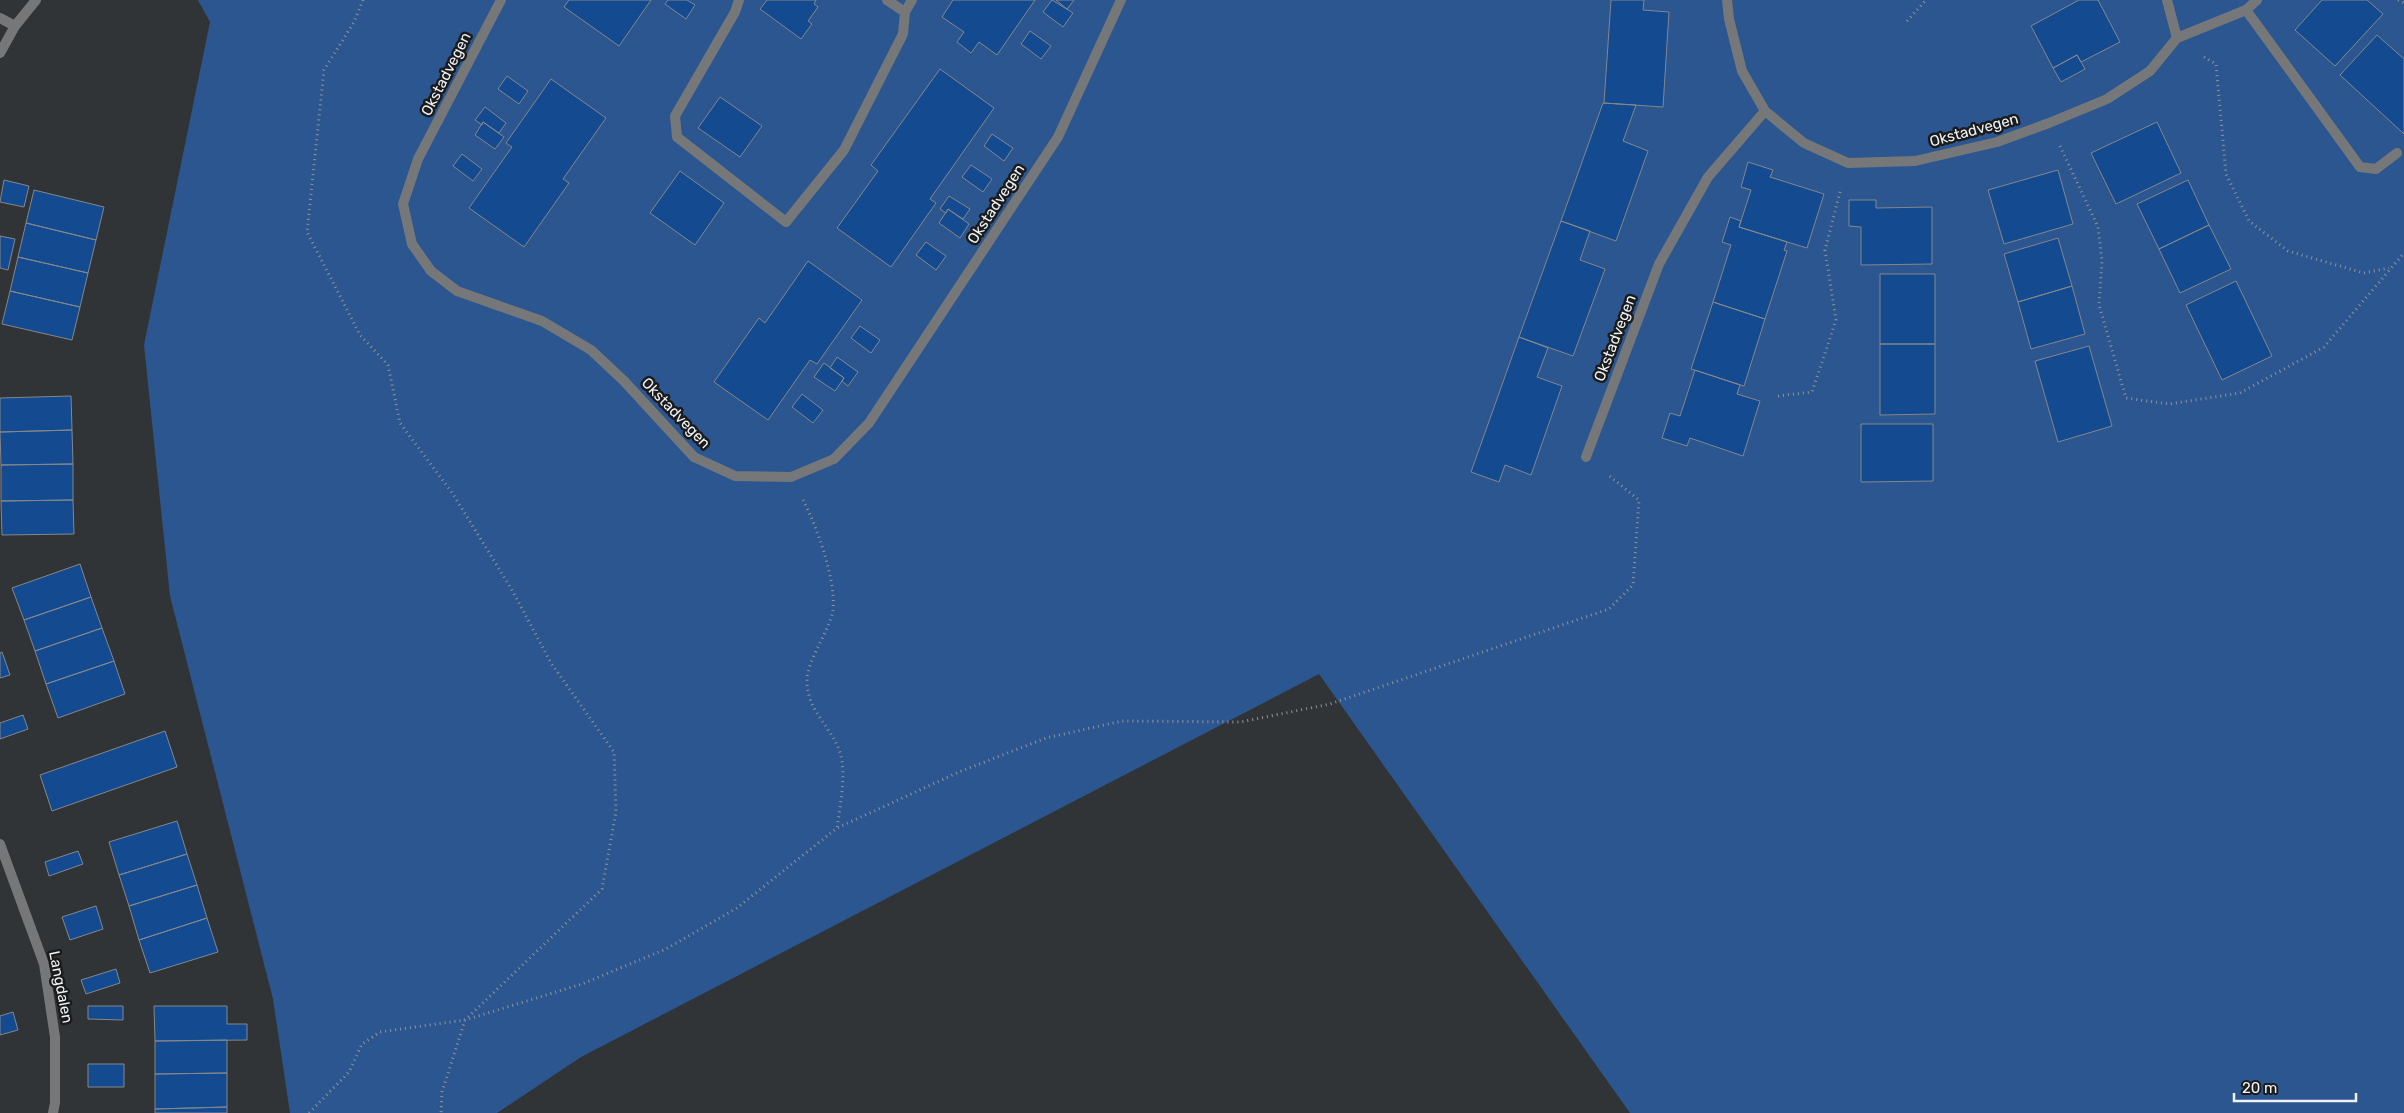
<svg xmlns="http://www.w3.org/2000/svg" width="2404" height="1113" viewBox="0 0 2404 1113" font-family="Rubik,sans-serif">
  <rect width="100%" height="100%" fill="#313437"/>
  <path fill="#2c5690" d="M198,0H2404V1113H1630L1319,674L581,1057L497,1113H290L273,999L170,596L144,345L210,22Z"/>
  <path fill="#144a8f" stroke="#84878b" d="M569,0H651L619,46L564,7Z
    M668,0H687L695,5L686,19L665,4Z
    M767,0H816L814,4L818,7L808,21L812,24L801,39L760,9Z
    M953,0H1035L997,55L979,42L971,53L957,42L964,32L942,17Z
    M1052,0L1073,13L1063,27L1043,12Z
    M1056,0H1074L1067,9Z
    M1611,0H1644L1643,10L1669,12L1663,107L1604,103Z
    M2079,0H2098L2120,42L2081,62L2077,55L2053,68L2031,26Z
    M2322,0H2367L2383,14L2335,66L2295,30Z
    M1030,31L1051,46L1041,59L1021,44Z
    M2377,35L2404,59V134L2340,75Z
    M2077,55L2085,69L2061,82L2053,68Z
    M940,69L994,108L930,199L936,203L891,267L837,228L878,171L871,165Z
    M507,76L528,91L519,104L498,89Z
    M551,79L606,118L563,179L569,183L524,247L469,208L512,147L506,143Z
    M720,97L762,126L740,157L698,128Z
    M1603,103L1636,105L1623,141L1648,151L1616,241L1561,221Z
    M485,107L506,123L499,133L483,122L482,125L475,120Z
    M483,122L504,137L495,149L475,135Z
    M2157,122L2181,173L2116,204L2091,153Z
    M992,134L1013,148L1004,161L984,146Z
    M462,154L482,169L473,181L453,166Z
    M1748,162L1773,170L1770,177L1824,194L1807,248L1739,227L1751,190L1741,187Z
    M971,165L992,179L983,192L962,177Z
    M2058,170L2073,224L2004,244L1988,190Z
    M680,171L724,203L695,245L650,213Z
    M4,180L29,186L24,207L0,202Z
    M2188,180L2209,225L2159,249L2137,204Z
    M34,190L104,207L96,240L26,223Z
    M949,196L970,209L963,219L948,209L946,213L940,209Z
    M1849,200H1876V208L1932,207V264L1861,265V227L1849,226Z
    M948,209L969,224L960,238L939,223Z
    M1730,217L1741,221L1739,227L1787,242L1784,250L1787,251L1765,319L1713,302L1731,245L1722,242Z
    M1561,221L1590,231L1580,260L1605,269L1573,356L1519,337Z
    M26,223L96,240L88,273L18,257Z
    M2209,225L2231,269L2180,293L2159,249Z
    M0,236L15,239L8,270L0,268Z
    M2058,238L2072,286L2018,302L2004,254Z
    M926,242L946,256L936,270L916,255Z
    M18,257L88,273L80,307L10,291Z
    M808,261L862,300L817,364L810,360L768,420L714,382L759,318L765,323Z
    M1880,274H1935V344H1880Z
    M2236,281L2272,356L2222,380L2186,305Z
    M2072,286L2085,334L2031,349L2018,302Z
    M10,291L80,307L72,340L2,324Z
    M1713,302L1765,319L1744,386L1691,369Z
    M860,326L880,340L871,353L851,338Z
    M1519,337L1548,348L1537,377L1562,386L1531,475L1505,465L1499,482L1471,472Z
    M1880,344H1935V414L1880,415Z
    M2089,346L2112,426L2058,442L2035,361Z
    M837,357L858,372L848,386L842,381L844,378L830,368Z
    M824,363L844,378L835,391L814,377Z
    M1695,370L1740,385L1737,394L1760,401L1743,456L1690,438L1687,446L1662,438L1670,413L1680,416Z
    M802,394L823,410L813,423L792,407Z
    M71,396L72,430L0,432V398Z
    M1861,424H1933V481L1861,482Z
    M72,430L73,464L1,465L0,432Z
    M73,464V500L1,501V465Z
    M73,500L74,534L2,535L1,501Z
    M80,564L91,597L24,620L12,588Z
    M91,597L102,628L35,651L24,620Z
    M102,628L114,661L46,684L35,651Z
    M2,652L10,675L0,678V653Z
    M114,661L125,694L58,718L46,684Z
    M23,715L28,729L0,739V723Z
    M165,731L177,767L52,811L40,775Z
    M177,821L187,854L119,875L109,842Z
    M78,851L83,864L49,876L45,862Z
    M187,854L197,885L129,906L119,875Z
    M197,885L207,918L139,940L129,906Z
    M96,906L103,929L70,940L62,917Z
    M207,918L218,952L150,973L139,940Z
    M116,969L120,983L86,994L81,980Z
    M88,1006H123V1020L88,1019Z
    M154,1006H227V1024H247V1040L155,1041Z
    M13,1012L18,1030L0,1035V1016Z
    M227,1040V1073L155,1074V1041Z
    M88,1064H124V1087H88Z
    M227,1073V1107L155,1109V1074Z
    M227,1107V1113H155V1109Z"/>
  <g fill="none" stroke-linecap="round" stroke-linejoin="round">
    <path stroke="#909395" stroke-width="3" stroke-dasharray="1 4" stroke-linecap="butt" d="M363,0L354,22L324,70L307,232L360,335L388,365L400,423L453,494L512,590L551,663L614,752L616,812L602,889L465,1020L442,1092L441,1113
      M2398,0L2404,3
      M1907,21L1926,0
      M2204,57L2216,64L2226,174L2249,221L2288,251L2364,273L2389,268
      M2060,146L2098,227L2102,261L2099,305L2126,398L2169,404L2240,393L2324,347L2404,253
      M1778,396L1812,392L1836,320L1825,250L1841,188
      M803,500C817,527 836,579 833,610C830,630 806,662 807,681C807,713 834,728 841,756C846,779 840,805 837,828
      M309,1113L349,1072L362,1044L380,1032L465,1020L582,984L666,949L737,908L837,828L959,772L1046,738L1122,721L1241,722L1330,704L1609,609L1633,585L1639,500L1607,474"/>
    <path stroke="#767779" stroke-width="10" d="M501,0L418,159L403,204L412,244L431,271L457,291L542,321L591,350L624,381L694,457L735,476L791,477L834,459L869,423L1058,137L1121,0
      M739,0L735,12L675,116L677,137L786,222L844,150L903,34L905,12L912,0
      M887,0L905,12
      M1727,0L1729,19L1742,71L1765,111L1804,143L1848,163L1915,161L1997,142L2049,123L2107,99L2150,71L2177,38L2246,10L2257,0
      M2167,0L2177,38
      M2246,10L2360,167L2376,169L2397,153
      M1586,457L1659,264L1708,177L1765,111"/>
    <path stroke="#767779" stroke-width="10" d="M0,18L15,26
      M0,844L44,964L55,1037V1103L53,1113"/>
    <path stroke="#767779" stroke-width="10" d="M0,53L15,26L36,0"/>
  </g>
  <g text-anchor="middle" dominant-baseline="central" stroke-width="5" stroke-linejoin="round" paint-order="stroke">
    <g font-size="15" fill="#f0f2f4" stroke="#1a1b1d">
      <text transform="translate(446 74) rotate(-63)">Okstadvegen</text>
      <text transform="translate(1974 130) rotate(-15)">Okstadvegen</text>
      <text transform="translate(996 204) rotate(-57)">Okstadvegen</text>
      <text transform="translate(1615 338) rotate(-69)">Okstadvegen</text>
      <text transform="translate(676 413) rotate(46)">Okstadvegen</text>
      <text transform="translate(61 987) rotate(79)">Langdalen</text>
    </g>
  </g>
  <path d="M2234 1093v8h122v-8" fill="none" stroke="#f0f2f4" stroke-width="2.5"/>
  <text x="2242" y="1093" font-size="15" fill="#f0f2f4" stroke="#1a1b1d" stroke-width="4" paint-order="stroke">20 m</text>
</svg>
